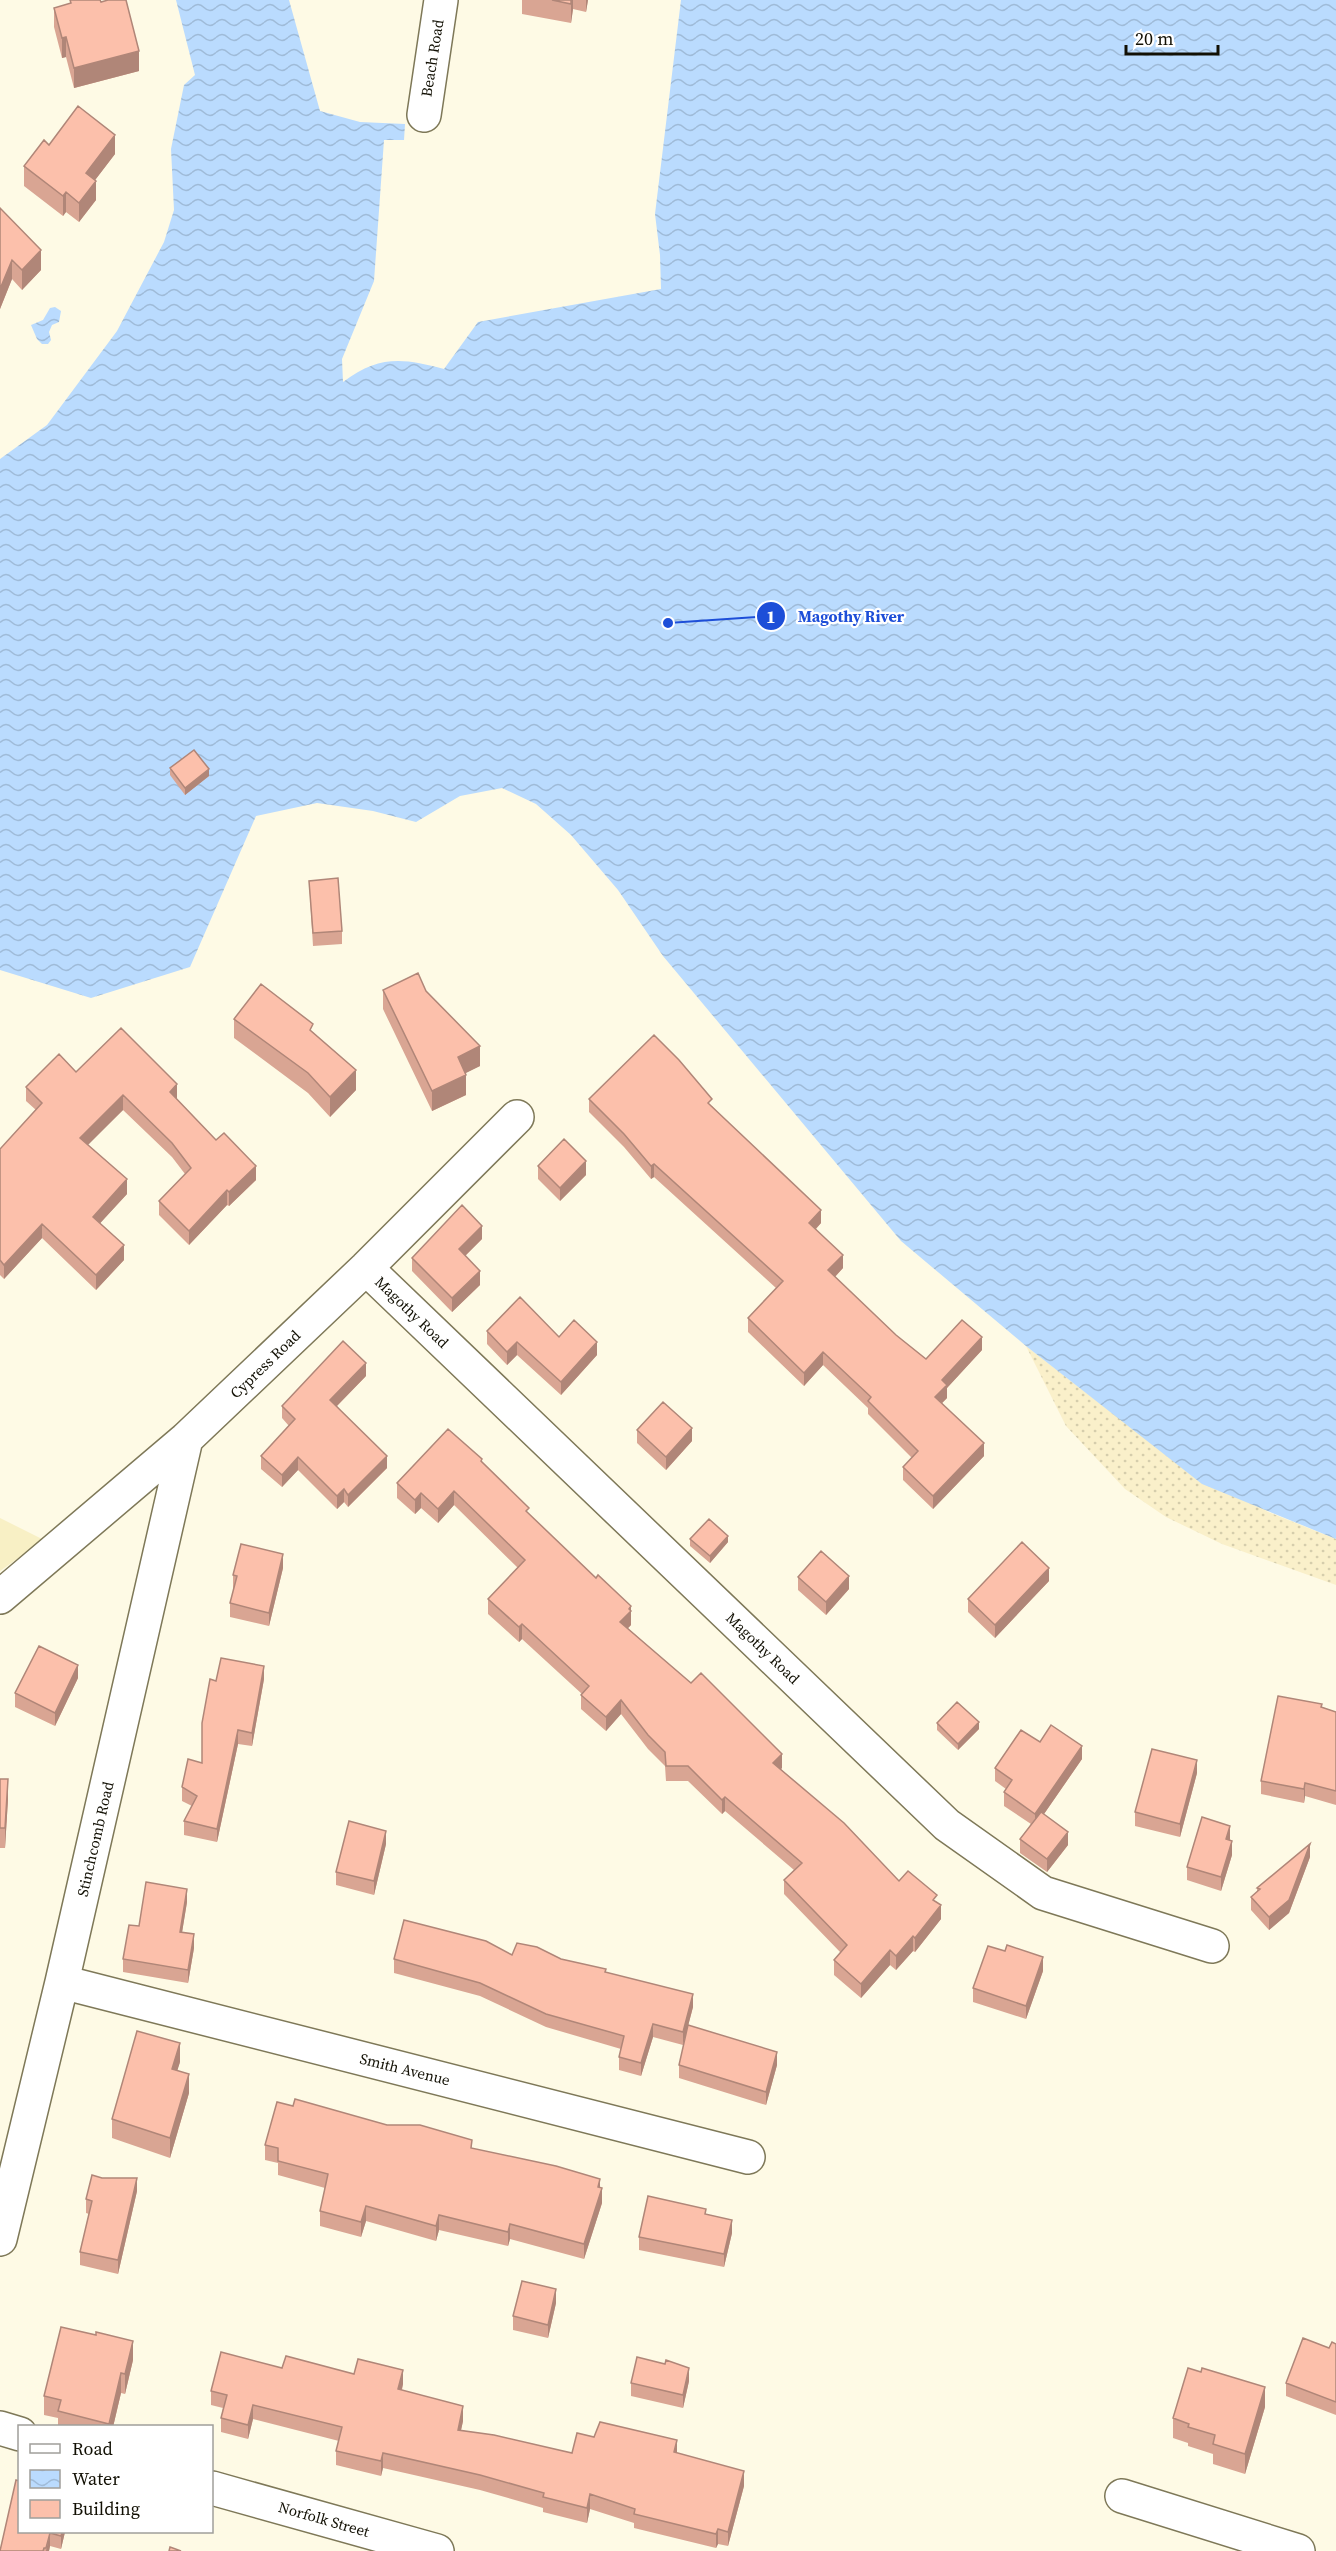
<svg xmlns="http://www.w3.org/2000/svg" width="1336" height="2551" viewBox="0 0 1336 2551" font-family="'Source Serif 4',serif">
  <defs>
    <pattern id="sand-dots" width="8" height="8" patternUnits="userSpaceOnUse" patternTransform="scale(1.5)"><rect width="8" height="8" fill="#faf0ca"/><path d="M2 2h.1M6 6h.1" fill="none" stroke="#d5cdac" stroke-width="1.8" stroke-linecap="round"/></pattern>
    <pattern id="water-waves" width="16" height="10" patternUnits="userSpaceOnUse" patternTransform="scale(1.5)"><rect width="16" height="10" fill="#badbfe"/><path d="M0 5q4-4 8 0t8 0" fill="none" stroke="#9fbbd8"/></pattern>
  </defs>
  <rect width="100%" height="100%" fill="#fefae5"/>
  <path fill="#f8f0c5" d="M0,1518L44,1540L0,1571Z"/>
  <path fill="url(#sand-dots)" d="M1026,1346L1107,1409L1268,1512L1336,1539V1585L1222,1544L1166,1517L1125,1489L1066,1426Z"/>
  <path fill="url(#water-waves)" d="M176,0H289L320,111L360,122L405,124L404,140H384L374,281L342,359L343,382C379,355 403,358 444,369L478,322L661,289L660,255L655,214L681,0H1336V1539L1202,1484L1026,1346L901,1241L663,956L618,890L571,835L536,804L502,788L460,796L416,822L373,811L317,803L256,816L190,967L91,998L0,970V459L47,425L117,331L164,242L174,210L171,149L184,85L195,75Z
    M55,307L61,311L59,322L52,325L49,332L51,340L48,344H42L37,339L31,325L43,320L50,308Z"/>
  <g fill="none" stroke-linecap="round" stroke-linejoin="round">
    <defs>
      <path id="minor" d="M424,115L441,0
        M366,1268L947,1825L1043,1893L1212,1946
        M0,1597L186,1439L366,1268L517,1117
        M62,1982L748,2157
        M0,2239L62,1982L186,1439
        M0,2428L20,2434
        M212,2488L437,2551
        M1122,2496L1298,2551"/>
    </defs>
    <use href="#minor" stroke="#7e7858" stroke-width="36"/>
    <use href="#minor" stroke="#fff" stroke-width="33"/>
  </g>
  <path fill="#d9a593" d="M70,0L101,2L139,71L74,88L66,57L62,58L54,27V8L70,4Z
    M522,0H588L586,12L573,9L571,23L522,14Z
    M49,145L115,154L95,180L96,200L79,222L66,212L63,216L24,186V166Z
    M0,208L41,270L22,290L12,279L0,309Z
    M170,768L209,776L185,795L170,775Z
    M309,881L342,931V944L313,946Z
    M383,990L426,991L480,1066L465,1073L466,1095L432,1111L383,1009Z
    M234,1019L313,1032L356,1090L330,1117L308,1093L234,1038Z
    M76,1072L177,1099L216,1140L256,1180L229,1206L227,1205L189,1245L159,1215V1201L185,1174L172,1157L123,1110L87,1145L127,1194L100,1223L124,1260L96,1290L42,1238L4,1279L0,1275V1149L36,1110L26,1101V1087Z
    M589,1099L712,1106L821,1223L816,1229L843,1268L835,1277L896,1335L926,1359L982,1350L947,1388V1398L942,1403L984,1456L933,1509L903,1480V1467L912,1458L868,1414V1408L823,1365L804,1386L748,1332V1318L776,1288L654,1177L651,1179L624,1147L589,1112Z
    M538,1166L586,1175L560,1201L538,1179Z
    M482,1239L465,1256L480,1285L452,1312L412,1271V1258Z
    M487,1331L559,1337L597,1355L561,1395L517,1355L507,1365L487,1344Z
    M366,1376L337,1406L387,1468L348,1507L344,1502L337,1509L298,1470L282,1487L261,1469V1456L289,1426L282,1418V1406Z
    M637,1430L692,1441L666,1470L637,1443Z
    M482,1462L529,1514L596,1578L631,1606V1625L628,1628L782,1768L781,1769L899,1881L937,1902L941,1919L915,1952L913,1951L896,1970L890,1965L861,1998L834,1975V1960L841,1953L784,1894V1880L794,1870L725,1811L722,1814L688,1781H666L665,1766L648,1749L621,1714L606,1731L581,1709V1695L582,1694L522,1639L519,1642L488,1614V1599L518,1568L454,1505L438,1523L421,1508L415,1514L397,1498V1483Z
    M690,1539L728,1542L710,1563L690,1546Z
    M283,1568L269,1626L230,1617V1603L234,1589H233V1575Z
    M798,1577L849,1589L826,1615L798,1590Z
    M1049,1581L995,1638L968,1612V1599Z
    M78,1678L55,1726L15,1707V1693Z
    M264,1679L252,1746L238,1744L217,1842L184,1835V1821L192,1806L182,1801V1787L202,1763L216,1681Z
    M1322,1707L1336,1712V1805L1305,1796L1304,1803L1261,1794V1781Z
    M937,1723L979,1729L958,1750L937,1730Z
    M1040,1742L1082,1759L1044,1814L1068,1845L1047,1872L1020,1853V1839L1031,1824L1004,1806V1792L1006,1789L995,1781V1768Z
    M1197,1773L1180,1837L1135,1826V1812Z
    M0,1779L8,1799L5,1848H0Z
    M1230,1839L1232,1855L1221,1891L1187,1880V1867Z
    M386,1844L374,1895L336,1885V1872Z
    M1310,1857L1289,1913L1269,1930L1251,1910V1897L1257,1892V1888Z
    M187,1902L182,1932L194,1948L188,1983L123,1972V1959L139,1926Z
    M512,1955L561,1959L606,1972L693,2007L683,2045L653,2037L641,2076L619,2070V2057L621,2049L546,2027L480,1996L394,1973V1959Z
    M1043,1971L1026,2019L973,2002V1988Z
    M180,2062L177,2070L189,2093L170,2158L112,2138V2119Z
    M679,2065H777L766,2105L679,2078Z
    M265,2145L472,2149L600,2187L602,2203L584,2259L510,2239L508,2246L439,2230L436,2241L366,2221L361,2237L320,2226V2211L325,2188L278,2175V2163L265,2160Z
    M137,2191L118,2274L80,2265V2252L89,2214L86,2213V2199Z
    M732,2233L724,2267L639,2250V2237Z
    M556,2303L548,2338L513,2330V2316Z
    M1336,2344V2415L1286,2396V2383Z
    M133,2360L125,2394L121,2393L113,2427H58V2418L44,2415V2396Z
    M665,2364L689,2381L683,2408L631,2396V2383Z
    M282,2368L354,2374L403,2384L402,2390L463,2421L461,2430L572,2453L594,2437L677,2453L744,2486L728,2546L718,2544L716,2548L634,2528V2523L590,2509L587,2523L543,2512V2508L480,2490L383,2468L381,2476L336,2465V2451L339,2441L253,2419L248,2439L221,2432V2418L223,2408L211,2405V2391Z
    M1265,2407L1245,2474L1213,2464V2454L1188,2446V2443L1173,2438V2418Z
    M16,2480L65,2532L61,2549L50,2546L49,2551H0Z"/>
  <path fill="#b08678" d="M571,0H573V9L571,23Z
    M586,0H588L586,12Z
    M66,37V57L62,58V38Z
    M139,51V71L74,88V68Z
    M115,135V154L86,192V173Z
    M96,181V200L79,222V203Z
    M66,192V212L63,216V196Z
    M41,250V270L22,290V270Z
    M12,260V279L0,309V289Z
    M209,769V776L185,795V788Z
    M480,1046V1066L458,1077V1057Z
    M356,1070V1090L330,1117V1097Z
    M466,1075V1095L432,1111V1091Z
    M177,1084V1099L170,1106V1092Z
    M123,1095V1110L80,1153V1138Z
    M586,1161V1175L560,1201V1188Z
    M654,1164V1177L651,1179V1166Z
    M256,1166V1180L229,1206V1192Z
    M127,1179V1194L93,1231V1217Z
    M227,1190V1205L189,1245V1231Z
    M821,1210V1223L809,1236V1223Z
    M42,1224V1238L4,1279V1265Z
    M482,1226V1239L459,1262V1249Z
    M124,1245V1260L96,1290V1275Z
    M843,1255V1268L828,1284V1270Z
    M480,1271V1285L452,1312V1298Z
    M982,1337V1350L947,1388V1398L935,1410V1397L942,1380Z
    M517,1342V1355L507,1365V1352Z
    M597,1342V1355L561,1395V1382Z
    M823,1352V1365L804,1386V1373Z
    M366,1363V1376L330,1413V1400Z
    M692,1428V1441L666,1470V1457Z
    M984,1443V1456L933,1509V1496Z
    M387,1456V1468L348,1507V1495Z
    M298,1457V1470L282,1487V1475Z
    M344,1489V1502L337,1509V1496Z
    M454,1491V1505L438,1523V1509Z
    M421,1493V1508L415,1514V1500Z
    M728,1536V1542L710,1563V1556Z
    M283,1554V1568L269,1626V1613Z
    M1049,1568V1581L995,1638V1625Z
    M849,1576V1589L826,1615V1602Z
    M631,1606V1625L620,1636V1622Z
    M522,1624V1639L519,1642V1627Z
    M78,1665V1678L55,1726V1713Z
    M264,1666V1679L252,1746V1733Z
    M621,1700V1714L606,1731V1717Z
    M979,1722V1729L958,1750V1744Z
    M238,1730V1744L217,1842V1829Z
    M1082,1746V1759L1035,1827V1814Z
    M782,1754V1768L773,1777V1763Z
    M1197,1760V1773L1180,1837V1824Z
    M8,1779V1799L5,1848V1828Z
    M1305,1783V1796L1304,1803V1789Z
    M725,1797V1811L722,1814V1800Z
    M1230,1826V1839L1226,1853V1839Z
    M386,1831V1844L374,1895V1881Z
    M1068,1832V1845L1047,1872V1859Z
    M1232,1841V1855L1221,1891V1877Z
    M1310,1844V1857L1289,1913L1269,1930V1917Z
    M187,1889V1902L180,1945V1932Z
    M941,1905V1919L915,1952V1938Z
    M194,1934V1948L188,1983V1970Z
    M913,1936V1951L896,1970V1956Z
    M890,1950V1965L861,1998V1984Z
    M1043,1957V1971L1026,2019V2006Z
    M693,1994V2007L683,2045V2032Z
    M653,2024V2037L641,2076V2063Z
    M180,2043V2062L172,2088V2069Z
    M777,2052V2065L766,2105V2092Z
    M189,2074V2093L170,2158V2138Z
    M137,2178V2191L118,2274V2260Z
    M600,2179V2192L602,2188V2203L584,2259V2244Z
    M366,2206V2221L361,2237V2222Z
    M439,2215V2230L436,2241V2226Z
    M732,2220V2233L724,2267V2254Z
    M510,2224V2239L508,2246V2232Z
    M556,2289V2303L548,2338V2325Z
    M133,2341V2360L125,2394V2374Z
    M689,2368V2381L683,2408V2395Z
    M403,2370V2384L398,2404V2389Z
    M121,2373V2393L113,2427H109Z
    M1265,2387V2407L1245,2474V2454Z
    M253,2405V2419L248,2439V2425Z
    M463,2406V2421L458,2444V2430Z
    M677,2440V2455L674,2452Z
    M383,2453V2468L381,2476V2461Z
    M744,2471V2486L728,2546V2532Z
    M590,2494V2509L587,2523V2508Z
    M718,2529V2544L716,2548V2534Z
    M62,2532H65L61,2549V2536Z
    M50,2533V2546L49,2551H46Z"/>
  <path fill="#fcc0ab" stroke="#b08678" stroke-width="1.5" d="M70,0H100L101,2L108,0H126L139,51L74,68L66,37L62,38L54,8L71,3Z
    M552,0H571V4Z
    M78,106L115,135L86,173L96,181L79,203L66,192L63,196L24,166L44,140L49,145Z
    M0,208L41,250L22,270L12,260L0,289Z
    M194,750L209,769L185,788L170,768Z
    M338,878L342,931L313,933L309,881Z
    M418,973L426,991L480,1046L458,1057L466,1075L432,1091L383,990Z
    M261,984L313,1024L310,1030L356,1070L330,1097L308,1073L234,1019Z
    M121,1028L177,1084L170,1092L216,1140L224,1133L256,1166L229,1192L227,1190L189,1231L159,1201L191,1168L172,1143L123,1095L80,1138L127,1179L93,1217L124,1245L96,1275L42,1224L4,1265L0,1260V1149L42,1103L26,1087L59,1054L76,1072Z
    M654,1035L679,1060L712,1099L708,1103L821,1210L809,1223L843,1255L828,1270L896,1335L926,1359L962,1320L982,1337L942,1380L947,1385L935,1397L984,1443L933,1496L903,1467L918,1451L868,1401L871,1397L823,1352L804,1373L748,1318L783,1281L654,1164L651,1166L624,1134L589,1099Z
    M564,1139L586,1161L560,1188L538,1166Z
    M462,1205L482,1226L459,1249L480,1271L452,1298L412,1258Z
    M520,1297L559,1337L574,1320L597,1342L561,1382L517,1342L507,1352L487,1331Z
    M343,1341L366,1363L330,1400L387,1456L348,1495L344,1489L337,1496L298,1457L282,1475L261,1456L295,1419L282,1406Z
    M663,1402L692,1428L666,1457L637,1430Z
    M448,1429L482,1459L481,1461L529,1508L526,1511L596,1578L598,1575L631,1606L629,1609L631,1611L620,1622L691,1683L701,1673L782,1754L773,1763L844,1823L899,1881L908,1871L937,1895L933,1900L941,1905L915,1938L913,1936L896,1956L890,1950L861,1984L834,1960L847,1945L784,1880L802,1863L725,1797L722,1800L688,1766H666L665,1752L648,1735L621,1700L606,1717L581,1695L589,1686L522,1624L519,1627L488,1599L525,1560L454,1491L438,1509L421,1493L415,1500L397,1483Z
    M709,1519L728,1536L710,1556L690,1539Z
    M1022,1542L1049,1568L995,1625L968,1599Z
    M241,1544L283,1554L269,1613L230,1603L237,1576L233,1575Z
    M821,1551L849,1576L826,1602L798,1577Z
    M39,1646L78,1665L55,1713L15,1693Z
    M221,1658L264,1666L252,1733L238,1730L217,1829L184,1821L197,1796L182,1787L188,1759L202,1763V1723L210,1679L216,1681Z
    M1278,1696L1322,1704L1321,1707L1336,1712V1791L1305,1783L1304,1789L1261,1781Z
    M957,1702L979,1722L958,1744L937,1723Z
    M1051,1725L1082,1746L1035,1814L1004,1792L1012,1780L995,1768L1021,1730L1040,1742Z
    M1152,1749L1197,1760L1180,1824L1135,1812Z
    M0,1779H8L5,1828H0Z
    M1041,1812L1068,1832L1047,1859L1020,1839Z
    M1202,1817L1230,1826L1226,1839L1232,1841L1221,1877L1187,1867Z
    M349,1821L386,1831L374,1881L336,1872Z
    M1310,1844L1289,1900L1269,1917L1251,1897L1260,1889L1257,1888Z
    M146,1882L187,1889L180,1932L194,1934L188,1970L123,1959L129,1925L139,1926Z
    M404,1920L486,1941L512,1955L517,1943L537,1947L561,1959L606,1969L605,1972L693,1994L683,2032L653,2024L641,2063L619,2057L624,2036L546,2014L480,1983L394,1959Z
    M1007,1945L1043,1957L1026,2006L973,1988L988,1946L1005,1951Z
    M688,2025L777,2052L766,2092L679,2065Z
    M137,2031L180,2043L172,2069L189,2074L170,2138L112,2119Z
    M295,2099L387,2125H420L472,2140L471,2148L556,2166L600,2179L598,2187L602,2188L584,2244L510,2224L508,2232L439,2215L436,2226L366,2206L361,2222L320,2211L328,2174L278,2161V2148L265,2145L277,2102L293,2106Z
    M92,2175L102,2178H137L118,2260L80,2252L92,2201L86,2199Z
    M648,2196L706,2209L705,2214L732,2220L724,2254L639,2237Z
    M522,2281L556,2289L548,2325L513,2316Z
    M61,2327L96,2335V2332L133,2341L125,2374L121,2373L109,2424L58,2411L61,2400L44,2396Z
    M1303,2338L1329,2348L1332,2342L1336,2344V2402L1286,2383Z
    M221,2352L282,2368L286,2356L354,2374L358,2359L403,2370L398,2389L463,2406L458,2430L494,2435L572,2453L577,2433L594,2437L600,2422L677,2440L674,2452L744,2471L728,2532L718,2529L716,2534L634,2514L635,2509L590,2494L587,2508L543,2497L544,2493L480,2475L383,2453L381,2461L336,2451L342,2427L253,2405L248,2425L221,2418L227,2395L211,2391Z
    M637,2357L665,2364L666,2360L689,2368L683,2395L631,2383Z
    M1188,2368L1201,2372L1202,2368L1265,2387L1245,2454L1213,2444L1215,2435L1188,2427L1189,2424L1173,2418Z
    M16,2480L20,2481V2532H62L61,2536L50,2533L46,2548H44L43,2551H0Z
    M170,2547L181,2551H169Z"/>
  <g text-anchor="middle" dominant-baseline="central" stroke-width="4.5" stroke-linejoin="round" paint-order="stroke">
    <g font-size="15" fill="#121004" stroke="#fff">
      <text transform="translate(432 58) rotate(-81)">Beach Road</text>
      <text transform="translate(412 1312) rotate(44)">Magothy Road</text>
      <text transform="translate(265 1364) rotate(-44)">Cypress Road</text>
      <text transform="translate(763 1648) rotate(44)">Magothy Road</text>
      <text transform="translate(95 1839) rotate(-77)">Stinchcomb Road</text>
      <text transform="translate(405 2069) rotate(14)">Smith Avenue</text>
      <text transform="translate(324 2519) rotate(16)">Norfolk Street</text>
    </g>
  </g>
  <path fill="none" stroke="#1d4ed8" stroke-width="2" d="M668 623L771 616"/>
  <g fill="#1d4ed8" stroke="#fff" stroke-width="2">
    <circle cx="668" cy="623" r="6"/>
    <circle cx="771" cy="616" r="15"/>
  </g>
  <g font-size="18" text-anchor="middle" font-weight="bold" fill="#fff">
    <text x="771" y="623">1</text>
  </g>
  <g font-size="16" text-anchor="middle" font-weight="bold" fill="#1d4ed8" stroke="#fff" stroke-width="4.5" stroke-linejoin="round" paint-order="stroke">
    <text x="851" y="622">Magothy River</text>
  </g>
  <rect x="18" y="2425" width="195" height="108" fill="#ffffff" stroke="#a09f9b" stroke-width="1.5"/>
  <rect x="30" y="2444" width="30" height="9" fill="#ffffff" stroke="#a09f9b" stroke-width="1.5"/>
  <text x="72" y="2455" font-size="18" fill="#121004">Road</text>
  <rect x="30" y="2470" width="30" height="18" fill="url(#water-waves)" stroke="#a09f9b" stroke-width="1.5"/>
  <text x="72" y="2485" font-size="18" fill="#121004">Water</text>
  <rect x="30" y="2500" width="30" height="18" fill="#fcc0ab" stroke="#a09f9b" stroke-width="1.5"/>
  <text x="72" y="2515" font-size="18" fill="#121004">Building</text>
  <path d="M1126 45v9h92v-9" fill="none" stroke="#121004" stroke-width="3"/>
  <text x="1135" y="45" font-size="18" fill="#121004" stroke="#ffffff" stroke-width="4.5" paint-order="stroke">20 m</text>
</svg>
